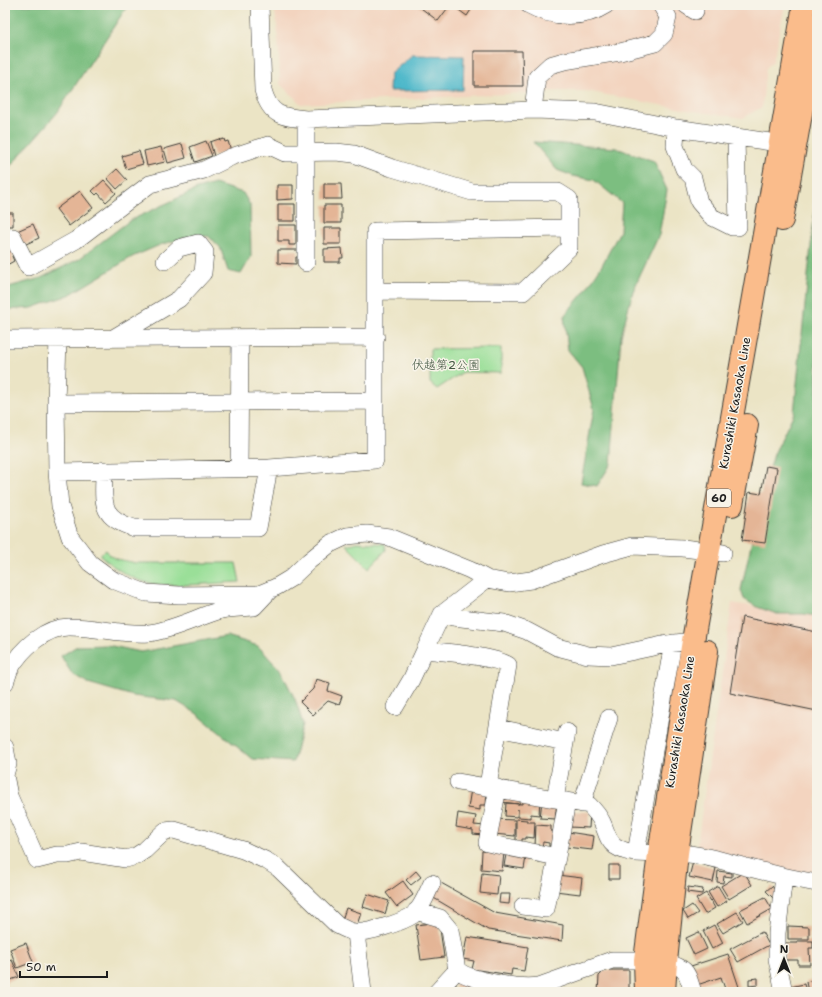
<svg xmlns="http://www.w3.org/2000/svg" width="822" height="997" viewBox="0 0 822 997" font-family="'Shantell Sans','Klee One',sans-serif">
  <rect width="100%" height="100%" fill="#f7f3e8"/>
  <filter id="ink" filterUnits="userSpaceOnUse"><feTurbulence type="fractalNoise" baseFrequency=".025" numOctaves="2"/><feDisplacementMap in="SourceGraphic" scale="8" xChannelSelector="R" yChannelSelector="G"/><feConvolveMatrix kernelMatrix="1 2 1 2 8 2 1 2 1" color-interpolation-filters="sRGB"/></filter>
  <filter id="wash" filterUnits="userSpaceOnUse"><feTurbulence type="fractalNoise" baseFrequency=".012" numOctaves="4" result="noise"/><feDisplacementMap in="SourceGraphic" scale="16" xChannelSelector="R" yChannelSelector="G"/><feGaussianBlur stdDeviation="0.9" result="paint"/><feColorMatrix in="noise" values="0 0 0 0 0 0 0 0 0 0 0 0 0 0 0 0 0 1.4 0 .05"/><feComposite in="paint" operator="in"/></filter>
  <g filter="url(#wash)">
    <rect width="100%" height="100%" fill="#ebe4c5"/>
    <path fill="#f3d4bf" d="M274,5H785L773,61L766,68L762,107L743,118L687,110L586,91H549L527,93L301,104L280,84L278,33Z
      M732,603L757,607L777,614H804L817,616V879L751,863L697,846Z"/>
    <path fill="#9adf98" stroke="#5b7e5a" d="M501,348V373L463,372L437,389L430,383V349Z
      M357,542L385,544L386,550L369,568L346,545Z
      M106,550L110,555L117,559L136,563H236L240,582C213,583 181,587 154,584C133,581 115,569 100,555Z"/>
    <path fill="#7bbe80" stroke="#4c6d4e" d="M5,5H128L57,113L5,172Z
      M533,142L616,148L654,161L667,190L659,235L633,291L621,336L611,464L597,486L581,483L594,409L582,367L568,350L564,316L585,291L601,267L620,231L622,203L594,180L573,176L557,170Z
      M215,184L243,193L250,205L251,257L241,274L228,271L220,247L208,236L184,238L160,245L132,257L69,295L32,308L5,310V288L41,278L79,259L129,221L197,189Z
      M817,187V616L804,614H777L757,607L744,599L741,590L761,500L774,454L794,413Z
      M227,636L258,646L281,671L295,699L303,724L293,762L252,759L196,713L176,701L133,696L88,683L72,674L61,656L77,646L107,645L141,652Z"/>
    <path fill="#4db8ca" stroke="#346a73" d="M412,55L464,56L463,90L389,91L390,74Z"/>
    <g id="blocks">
      <path fill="#e4b596" d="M417,5H450L438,21Z
        M452,5H474L467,16Z
        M474,51H522L523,86H474Z
        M219,139L220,140L224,139L225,142L228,141L231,151L214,156L210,142Z
        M206,141L212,156L195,162L190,147Z
        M182,144L186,158L168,163L164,149Z
        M161,147L165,162L147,166L144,151Z
        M139,151L143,164L126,169L122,156Z
        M117,169L127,180L117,189L107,178Z
        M104,180L116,193L106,202L98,193L96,195L92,191Z
        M324,184H341L342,199H324Z
        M277,185H293V199L277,200Z
        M80,191L93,208L69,226L56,209Z
        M278,204H295V221H278Z
        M324,205H341V223H324Z
        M5,213H13V226H5Z
        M33,224L39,238L24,245L17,231Z
        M278,225H296V245H289V241H278Z
        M324,228H341V244H324Z
        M5,244L6,247L12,244L17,253L12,256L14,261L5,266Z
        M342,248L343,258H340V262H324V249Z
        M278,250H298V257H296V264L278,263Z
        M766,466L777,468L765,543L742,540L749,492L761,494Z
        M742,617L817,632V711L730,693Z
        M316,679L330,683L328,691L342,696L339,705L328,701L313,715L300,702L313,689Z
        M471,789L487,791L486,805H480V810L468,808Z
        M501,794L520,795L519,804L500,802Z
        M522,797L540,798L539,815L531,814V818L518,817V809L517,817L505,816L506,803L522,804Z
        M542,801L557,802L555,819L540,818Z
        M570,811L590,812L589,828L569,827Z
        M458,813L476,816L474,825L485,826L483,835L473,834V830L456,827Z
        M494,819L515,820V836L493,834Z
        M516,819L527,820V822H535L534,838L526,837V839H522V842H516Z
        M536,825L551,826V831H555L554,846H549V843L543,842L542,847L535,846Z
        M568,832L594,836L592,850L566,847Z
        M507,849L526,857L524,869L504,866Z
        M482,851L504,853L502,871L481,869Z
        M693,862L716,868L713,882L689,877Z
        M609,865H619V879H609Z
        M416,871L421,877L411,885L406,880Z
        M718,871L732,873V877L724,876L723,883L717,882Z
        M744,872L752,885L729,899L721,886Z
        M482,873L499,875L497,895L480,893Z
        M557,875L582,878L580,894L555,891Z
        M403,881L413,895L397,907L386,893Z
        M441,883L495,913L563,925L562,941L488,930L432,897Z
        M718,886L727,901L717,907L708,892Z
        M772,886L778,894L773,898L766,891Z
        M688,887L703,889L702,894L687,892Z
        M706,893L715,908L705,914L696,899Z
        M367,894L389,901L385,914L363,907Z
        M500,894H510L509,904L499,903Z
        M765,897L772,909L747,923L740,910Z
        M692,905L698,913L688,919L683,911Z
        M346,908L361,913L357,925L342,920Z
        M737,912L743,921L723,933L717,924Z
        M439,922L444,957L421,960L416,925Z
        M714,925L723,943L712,949L703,931Z
        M788,926L809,927V939H788Z
        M699,932L707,949L694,955L686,938Z
        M762,932L769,945L738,962L730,949Z
        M467,937L528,947L524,971L512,969L511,975L472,969L474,961L463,959Z
        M798,941H813V948H809L810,965H798V960H784V943H798Z
        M26,943L33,962L17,968L10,949Z
        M728,954L740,990L733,992H726L721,977L697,985L691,966Z
        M12,960L19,977L5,982V962Z
        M605,970H629V992H598L599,976Z
        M758,978V985L749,986V979Z
        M817,979V992H808L806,982Z
        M457,980L481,984L479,992L455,988Z
        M804,984L806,992H791L790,987Z"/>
    </g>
  </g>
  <g filter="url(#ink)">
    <use href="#blocks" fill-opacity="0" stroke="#3b3a35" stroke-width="1"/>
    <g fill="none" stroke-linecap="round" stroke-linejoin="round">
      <defs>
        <path id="minor" d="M260,5L263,90C270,116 282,117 306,119L533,110L595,112L676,128L791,145
          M529,5C552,18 583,20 606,5
          M686,5L695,11
          M533,110L537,77L550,65L564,61L620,52L655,43L664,34L668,17L661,5
          M306,119V263
          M676,128L675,146L684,169L693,178L699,202L712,217L732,227H738L736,137
          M13,237L28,267L76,240L150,184L204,170L231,157L268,145L285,153L336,152L354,154L392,168L472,192H558L569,199V248L523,292L376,291
          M115,337L179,299L203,273L205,252L198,243L179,248L165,261
          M5,339L376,337
          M58,339L56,403L57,472L60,506L70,537L90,563L113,580L146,593L179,595L259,594L276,587L291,578L309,561L330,544L347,536L367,534L389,537L470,570L487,579L509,583L531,580L603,554L632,546L683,548L723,553
          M56,403L375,401
          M239,469L240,338
          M104,470C104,501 98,517 134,528H258L269,468
          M57,472L269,468L375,460V231L569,228
          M487,579L442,614L425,650C444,652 493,656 508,665L488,786
          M442,614L453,617L504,623L527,631L557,647L588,655L611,656L667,644L693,641
          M5,683C7,678 8,673 10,669C21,649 46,626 70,627C96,627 122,635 149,633C173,630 197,617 221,610C232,608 243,608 254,607L270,590
          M395,707L411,680L425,650
          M498,728L565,742
          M5,747L8,764L5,775L9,796L37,860L57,855H68L81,852L126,859L136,856L145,850L165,831L174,830L243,850L267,861L278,868L337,925C343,928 348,931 354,932C366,934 403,922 413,915C422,908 427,893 432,883
          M458,782L589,805C594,810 599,816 602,822C606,830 607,840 615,846C633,858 657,852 677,853C701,854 723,861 746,867C769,873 793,879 817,883
          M498,788L487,843L557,857L546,909L523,906
          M555,799L567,732
          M582,804L609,718
          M636,853L673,643
          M557,857L567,801
          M416,911L440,918L450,930L457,970
          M356,933L363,992
          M666,962C688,969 686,971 693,992
          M437,992L457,970C471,981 521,989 539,986L612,960H645
          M784,992L777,959V933L784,877"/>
        <path id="major" d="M782,220L817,24
          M732,505L747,425
          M646,992L645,960L659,854L693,641L804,5
          M664,992L666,962L677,853L707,651"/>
      </defs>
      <use href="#minor" stroke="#3b3a35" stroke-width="18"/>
      <use href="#major" stroke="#3b3a35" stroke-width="24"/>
      <use href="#minor" stroke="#fff" stroke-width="17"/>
      <use href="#major" stroke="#fabc8b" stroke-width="22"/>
    </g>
  </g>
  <g text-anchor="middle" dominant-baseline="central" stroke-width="3" stroke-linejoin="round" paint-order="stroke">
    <rect fill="#f7f3e8" stroke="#5e5c59" stroke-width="1" x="707" y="489" width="24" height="18" rx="3"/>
    <g font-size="11" font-weight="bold" fill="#1c1c1c">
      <text x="719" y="498">60</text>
    </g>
    <g font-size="12" fill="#425641" stroke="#f7f3e8">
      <text x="446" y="365">伏越第2公園</text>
    </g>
    <g font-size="12" fill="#1c1c1c" stroke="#f7f3e8">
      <text transform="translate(735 403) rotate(-80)">Kurashiki Kasaoka Line</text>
      <text transform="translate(680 722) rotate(-81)">Kurashiki Kasaoka Line</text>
    </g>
  </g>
  <rect width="822" height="997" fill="none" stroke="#f7f3e8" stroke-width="20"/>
  <g transform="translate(784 959)" stroke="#f7f3e8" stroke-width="3" paint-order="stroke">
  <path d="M0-3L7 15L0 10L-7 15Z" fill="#1c1c1c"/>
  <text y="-6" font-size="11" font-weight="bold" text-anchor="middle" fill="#1c1c1c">N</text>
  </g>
  <path d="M20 971v6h87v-6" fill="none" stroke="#1c1c1c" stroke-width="2"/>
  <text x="26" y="971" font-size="12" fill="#1c1c1c" stroke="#f7f3e8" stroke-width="3" paint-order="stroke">50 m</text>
</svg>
